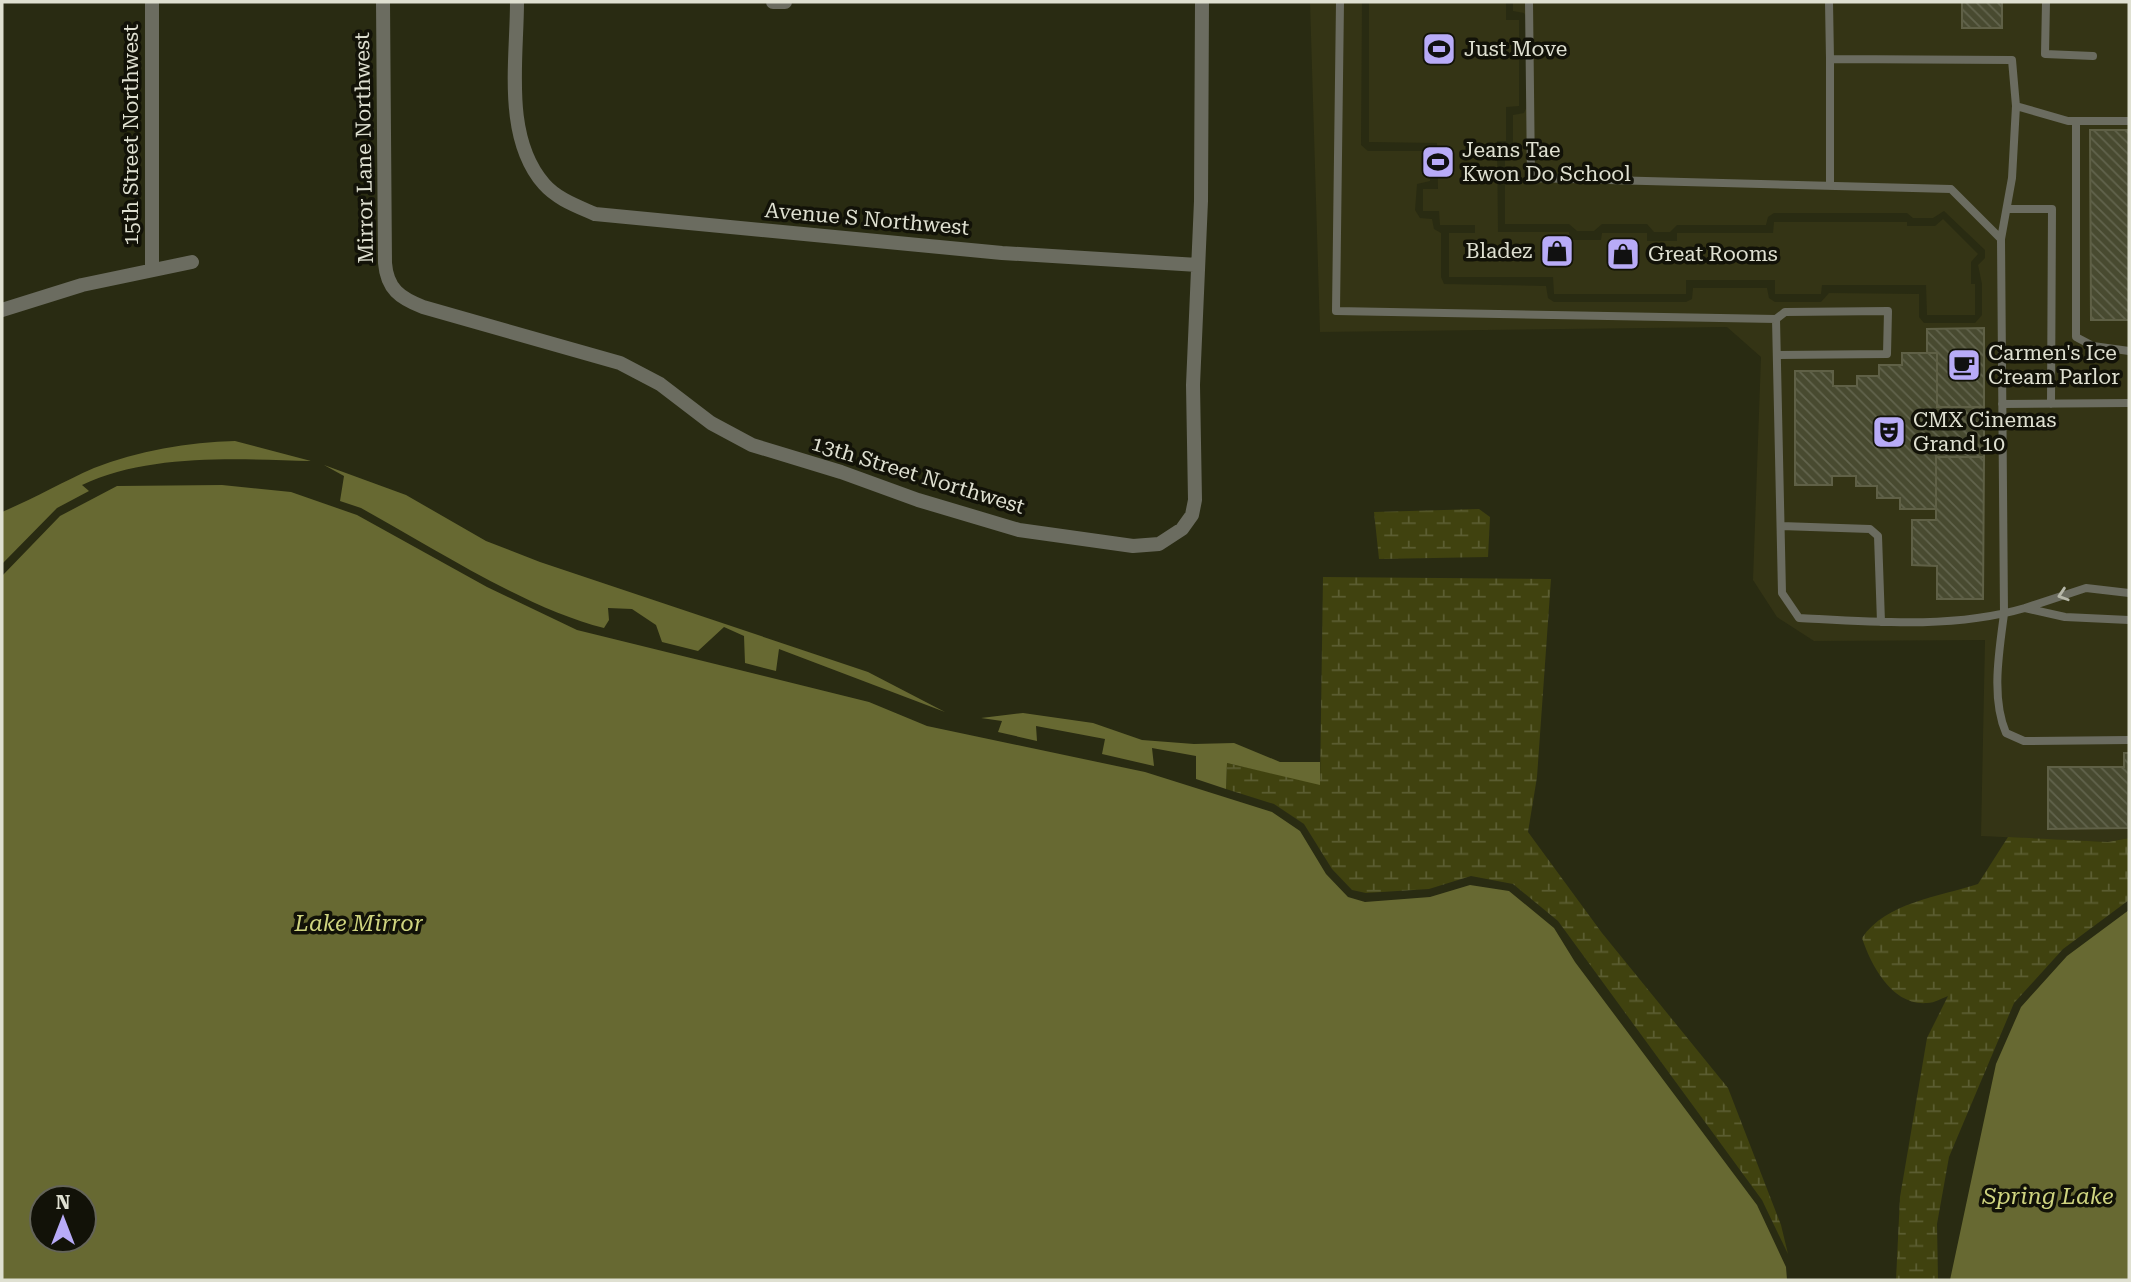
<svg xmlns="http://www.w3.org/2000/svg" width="2131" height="1282" viewBox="0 0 2131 1282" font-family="'Roboto Serif',serif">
  <defs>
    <pattern id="wetland-marsh" width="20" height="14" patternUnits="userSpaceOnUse" patternTransform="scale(1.75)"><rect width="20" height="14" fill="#40420f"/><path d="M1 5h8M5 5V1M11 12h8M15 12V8" fill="none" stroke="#5b5d31"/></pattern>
    <pattern id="building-back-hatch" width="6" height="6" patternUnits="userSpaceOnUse" patternTransform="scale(1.75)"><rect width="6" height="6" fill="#484a30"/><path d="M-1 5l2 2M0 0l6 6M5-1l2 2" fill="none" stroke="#62644d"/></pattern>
  </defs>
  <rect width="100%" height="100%" fill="#292b12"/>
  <path fill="#343415" d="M1310,2H1362L1361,145L1368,151H1430V181L1417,184L1415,210L1420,218L1432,219L1434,229L1441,233V277L1444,284L1546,286L1548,298L1554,302H1686L1692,299L1693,288H1767L1769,298L1775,302H1821L1829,293L1919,294V317L1924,323H1975L1982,315V284L1978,265L1985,258V250L1944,211L1933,218H1913L1907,213H1774L1768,217L1766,225H1677L1670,232H1654L1647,224H1602L1594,231H1577L1569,224H1505V149L1513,143V115L1524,113L1527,106L1526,17L1524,13L1513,11V2H2129V838L2108,842L1981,836L1985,640L1814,641L1777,617L1753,580L1761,357L1727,327L1320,332Z
    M1369,2H1506V20H1519V106L1506,107V141H1497L1498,232H1569L1570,240H1601L1602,233H1647V241H1677V233H1773L1774,222H1907V226H1935L1943,219L1978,254L1971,262V284H1975V315H1927L1926,285H1822L1821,294H1775V280H1686V294H1554L1553,277H1449V233H1475V225H1440L1439,211H1423V189H1438L1437,143L1369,142Z"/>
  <path fill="url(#wetland-marsh)" d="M1479,509L1490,517L1488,557L1379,559L1374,512Z
    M1323,577L1551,579L1537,777L1528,832L1602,933L1728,1088L1781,1225L1788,1254L1762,1200L1558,921L1513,884L1471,876L1429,889L1366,893L1352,890L1332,869L1304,824L1274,804L1226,789L1227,763L1320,784Z
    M2008,837L2108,842L2129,838V900L2063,949L2014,1003L1949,1157L1937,1224L1938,1280H1896L1900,1197L1927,1038L1948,996C1942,998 1935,1003 1927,1003C1892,1006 1871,965 1862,938C1886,902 1939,897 1978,884Z"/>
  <path fill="#676932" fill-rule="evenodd" d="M235,441L311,461C239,459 149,453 82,485L89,491L57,508L2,564V512C33,499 62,482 94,468C137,451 189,442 235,441Z
    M324,465L406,495L486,541L540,562L868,672L945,712L779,649L776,671L745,663L744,636L724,627L698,651L662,642L656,625L632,609L608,608L609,620L604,628C527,609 432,547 361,508L340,501L344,476Z
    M222,485L291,492L357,515L487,587L577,630L869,702L927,726L1145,772L1272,812L1300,831L1326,874L1348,897L1365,902L1430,897L1470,885L1509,891L1554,928L1575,962L1757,1205L1786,1267L1787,1280H2V576L60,516L117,486ZM84,1198V1240H42V1198Z
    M1023,713L1093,723L1142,740L1194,744L1234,743L1280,762H1320V785L1227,763L1226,789L1196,779V756L1152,748L1154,766L1102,754L1105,739L1036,726L1037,741L998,732L1002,721L981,718Z
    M2129,910V1280H1950L1996,1064L2021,1007L2067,956Z"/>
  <path fill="url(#building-back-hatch)" stroke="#5f6046" stroke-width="2" d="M1962,2H2002V28H1962Z
    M2090,130H2129V320H2091Z
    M1984,328V407H1937V353H1927V329Z
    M1902,353H1937V407H1984V457H1936V509H1900V498H1877V486H1856V476H1832V485H1795V371H1833V386H1857V376H1879V365H1902Z
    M1936,457H1984L1983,599H1937V566L1912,565V520H1936Z
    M2124,753H2129L2128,828L2048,829V767H2124Z"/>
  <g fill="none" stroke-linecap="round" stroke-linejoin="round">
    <path stroke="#6b6c60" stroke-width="8" d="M1340,2L1336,311L1776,319L1782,593L1799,618C1873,622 1953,629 2025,608
      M1529,2L1531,178L1951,189L2001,239L2004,614C1999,652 1991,698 2006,733L2024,741L2129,740
      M1829,2L1830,59L2012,60L2016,106L2068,121H2129
      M2046,2L2045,54L2093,56
      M2076,121V337L2093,346L2129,351
      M1830,186V59
      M2007,209H2052L2051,404
      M2001,239L2012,178L2016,106
      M1776,319L1785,312L1888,311L1887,354L1777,355
      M2002,404L2129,403
      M1781,526L1870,529L1878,536L1881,622
      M2129,593L2086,588L2025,608L2065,617L2129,620"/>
    <path stroke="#6b6c60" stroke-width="14" d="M152,2V268
      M383,2L385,263C387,289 400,298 423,307L620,363L660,384L711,423L752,445L841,472L918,500L1019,530L1133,546L1159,544L1182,529L1192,515L1195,500L1193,385L1201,201L1202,2
      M517,2C517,60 503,137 544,184C557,199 577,206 595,214L1002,253L1198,265
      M773,2H785
      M2,310L82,285L192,262"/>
  </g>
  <defs><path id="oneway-chevron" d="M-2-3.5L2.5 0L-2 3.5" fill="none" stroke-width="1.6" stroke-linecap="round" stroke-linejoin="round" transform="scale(1.75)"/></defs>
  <use stroke="#b6b7a9" href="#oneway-chevron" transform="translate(2063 595) rotate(162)"/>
  <defs>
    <symbol id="stadium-square" viewBox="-11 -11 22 22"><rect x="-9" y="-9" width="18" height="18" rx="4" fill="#b8abf7" stroke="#121208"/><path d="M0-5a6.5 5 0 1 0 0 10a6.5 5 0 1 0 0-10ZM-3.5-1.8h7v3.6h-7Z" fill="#111"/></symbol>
    <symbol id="shop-square" viewBox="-11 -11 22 22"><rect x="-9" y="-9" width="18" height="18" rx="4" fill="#b8abf7" stroke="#121208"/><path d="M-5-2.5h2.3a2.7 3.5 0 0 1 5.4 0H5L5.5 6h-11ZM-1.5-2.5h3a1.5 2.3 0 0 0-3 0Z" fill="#111"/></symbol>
    <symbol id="cafe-square" viewBox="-11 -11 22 22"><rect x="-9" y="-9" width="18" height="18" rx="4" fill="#b8abf7" stroke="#121208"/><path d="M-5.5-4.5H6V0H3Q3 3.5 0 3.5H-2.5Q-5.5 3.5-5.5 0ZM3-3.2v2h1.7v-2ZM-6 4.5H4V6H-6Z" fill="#111"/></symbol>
    <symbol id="theatre-square" viewBox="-11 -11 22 22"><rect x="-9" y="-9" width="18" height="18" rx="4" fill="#b8abf7" stroke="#121208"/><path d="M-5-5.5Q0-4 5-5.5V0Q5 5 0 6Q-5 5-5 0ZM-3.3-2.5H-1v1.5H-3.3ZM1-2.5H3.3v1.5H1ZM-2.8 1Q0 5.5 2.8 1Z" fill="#111"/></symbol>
  </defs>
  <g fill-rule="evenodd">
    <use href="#stadium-square" x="1420" y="30" width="38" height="38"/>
    <use href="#stadium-square" x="1419" y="143" width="38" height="38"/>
    <use href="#shop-square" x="1538" y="232" width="38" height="38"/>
    <use href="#shop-square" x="1604" y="235" width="38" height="38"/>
    <use href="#cafe-square" x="1945" y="346" width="38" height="38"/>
    <use href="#theatre-square" x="1870" y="413" width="38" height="38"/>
  </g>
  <g text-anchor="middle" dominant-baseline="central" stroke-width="7" stroke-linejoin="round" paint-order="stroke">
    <g font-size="21" fill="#dfe0d1" stroke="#121208" text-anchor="start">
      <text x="1464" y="49">Just Move</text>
      <text x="1462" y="150">Jeans Tae<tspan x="1462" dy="24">Kwon Do School</tspan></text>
      <text x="1532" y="251" text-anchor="end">Bladez</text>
      <text x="1648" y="254">Great Rooms</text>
      <text x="1988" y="353">Carmen's Ice<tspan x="1988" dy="24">Cream Parlor</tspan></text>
      <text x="1913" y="420">CMX Cinemas<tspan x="1913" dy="24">Grand 10</tspan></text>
    </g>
    <g font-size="21" fill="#dfe0d1" stroke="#121208">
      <text transform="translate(131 135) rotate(-90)">15th Street Northwest</text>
      <text transform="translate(364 148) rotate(-91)">Mirror Lane Northwest</text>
      <text transform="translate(867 219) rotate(5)">Avenue S Northwest</text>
      <text transform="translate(918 475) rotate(17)">13th Street Northwest</text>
    </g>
    <g font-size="23" font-style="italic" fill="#cfd47f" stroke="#121208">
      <text x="359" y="923">Lake Mirror</text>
      <text x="2048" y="1196">Spring Lake</text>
    </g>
  </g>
  <rect width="2131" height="1282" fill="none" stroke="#dfe0d1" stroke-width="7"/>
  <g transform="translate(63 1219)"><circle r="33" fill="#121208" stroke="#646458" stroke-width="2"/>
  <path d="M0-5L12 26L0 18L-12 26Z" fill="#b8abf7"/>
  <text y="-10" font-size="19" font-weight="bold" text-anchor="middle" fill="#dfe0d1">N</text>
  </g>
</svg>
